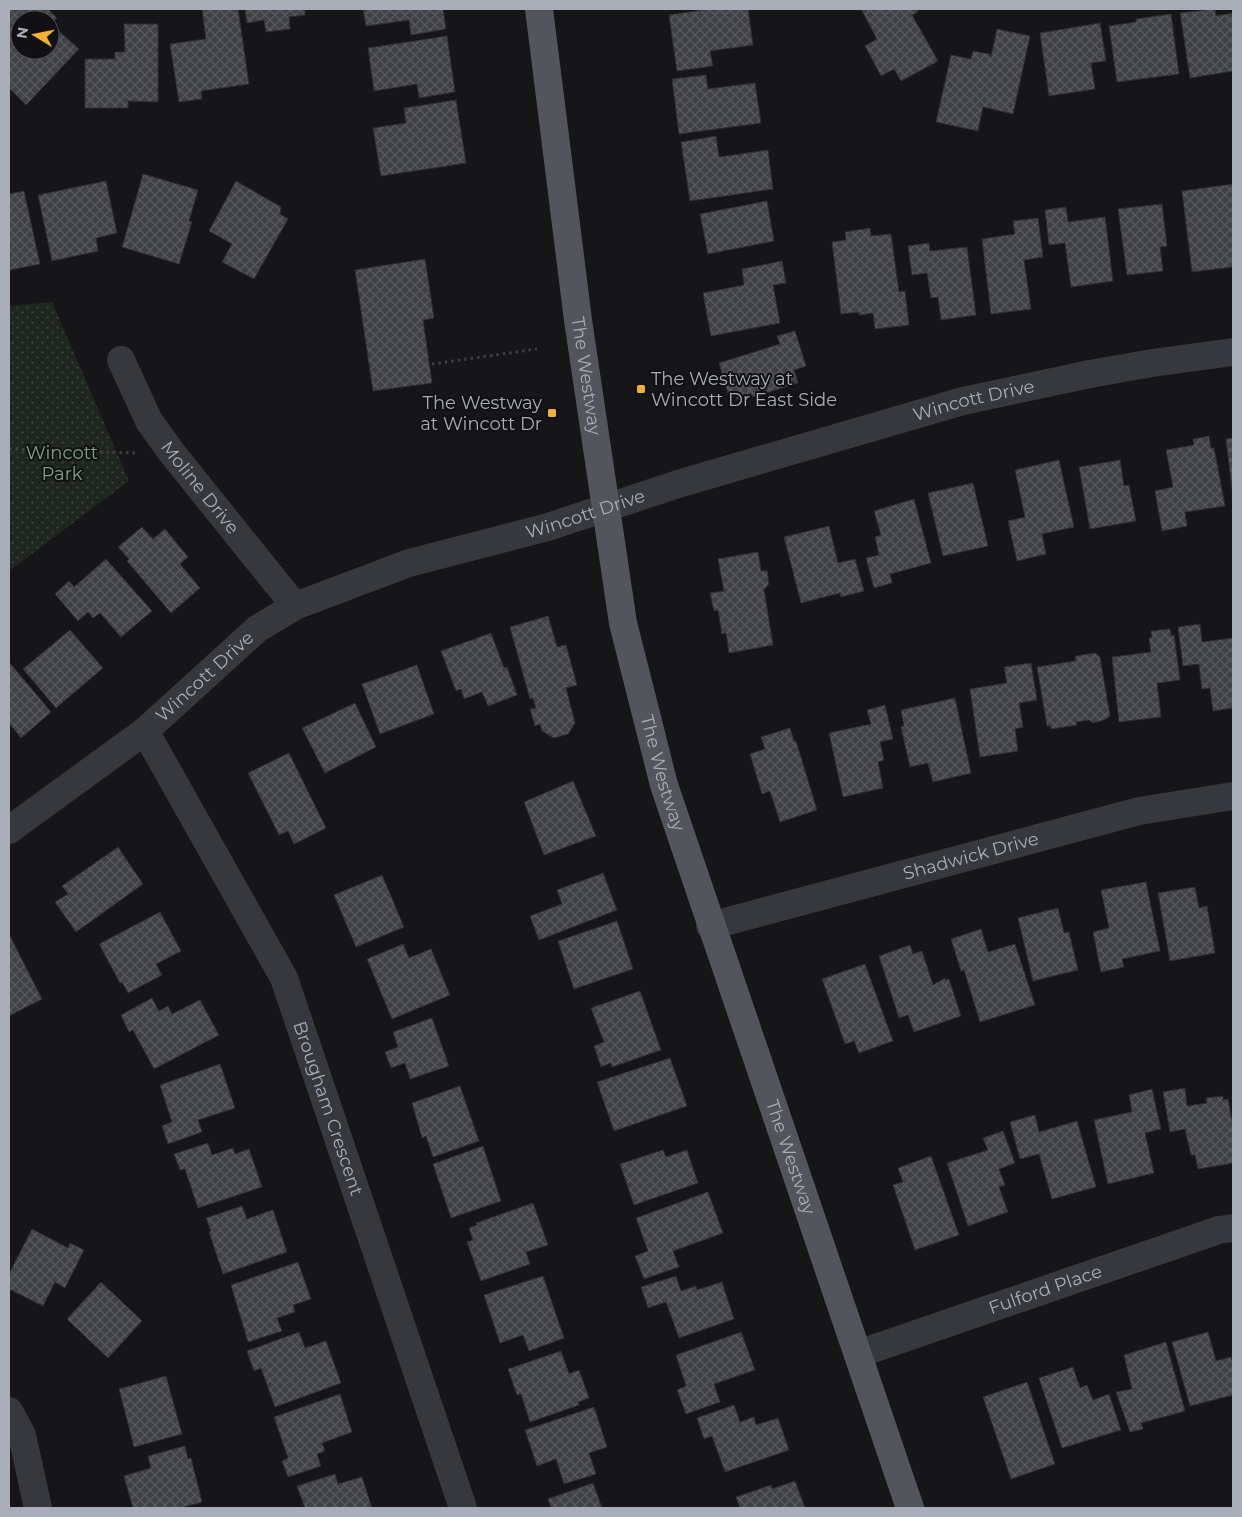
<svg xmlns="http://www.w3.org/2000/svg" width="1242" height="1517" viewBox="0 0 1242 1517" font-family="Montserrat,sans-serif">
  <defs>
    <pattern id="grass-dots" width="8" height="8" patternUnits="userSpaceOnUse" patternTransform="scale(1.25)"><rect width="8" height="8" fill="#1e261f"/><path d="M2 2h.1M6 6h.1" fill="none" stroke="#3c433d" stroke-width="1.8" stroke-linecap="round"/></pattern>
    <pattern id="building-cross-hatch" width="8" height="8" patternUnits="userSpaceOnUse" patternTransform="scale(1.25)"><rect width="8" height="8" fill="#404145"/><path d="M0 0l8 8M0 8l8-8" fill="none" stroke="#595a5e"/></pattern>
  </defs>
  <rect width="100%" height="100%" fill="#161618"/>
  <path fill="url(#grass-dots)" d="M52,302L129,481L9,571V306Z"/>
  <path fill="url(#building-cross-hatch)" stroke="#303034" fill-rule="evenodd" d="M9,9H48L57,18L51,24L79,49L26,105L9,88ZM20,20H50V50H20Z
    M202,9H238L249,84L201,91L202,99L179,102L170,44L206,39Z
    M245,9H305V15L289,17L290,29L266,32L264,20L247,23Z
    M363,9H443L446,29L411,35L409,20L366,26Z
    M710,9H748L753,45L710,51L713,66L677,71L669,15Z
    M861,9H916L918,12L912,15L938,61L901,81L894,69L881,76L865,46L877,39Z
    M1215,9L1216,16L1233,13V71L1190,78L1180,13Z
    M1171,14L1179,74L1117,82L1109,26L1136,22V19Z
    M1100,23L1106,61L1091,63L1095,89L1049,96L1040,33Z
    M124,24H158V102L128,101V108H85V59H115V52H125Z
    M997,29L1030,36L1013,114L983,107L978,131L936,122L951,55L971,59L973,51L989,54L991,57Z
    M447,36L455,92L419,98L417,84L374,91L368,48Z
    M706,75L708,89L755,83L761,123L679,134L672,79Z
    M456,100L466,163L381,176L373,128L406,123L404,108Z
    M716,136L719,157L768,150L773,189L690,201L681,142Z
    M143,174L198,190L189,221L192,222L179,264L122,247Z
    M106,181L117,233L96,238L98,251L52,261L38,195Z
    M236,181L281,207L280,214L288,219L254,279L222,262L232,244L209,231Z
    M1233,184V267L1192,272L1182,191Z
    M24,191L40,264L10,270L9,194Z
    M767,201L774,241L708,254L700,214Z
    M1162,204L1167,246L1160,247L1163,271L1127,275L1118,209Z
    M1066,207L1068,222L1105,217L1113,281L1071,287L1065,243L1049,245L1045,210Z
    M1038,218L1043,257L1024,260L1031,309L991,314L982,239L1015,234L1013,221Z
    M870,228L871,236L891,234L899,292L905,291L909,325L875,329L873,313L859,315V312L841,314L832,242L846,240L845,232Z
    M929,243L930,251L967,247L976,315L941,320L938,297L931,298L927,273L912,275L908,246Z
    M425,259L434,318L423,320L432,383L373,391L355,270Z
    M782,261L786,283L773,285L780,323L711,336L703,293L744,285L742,269Z
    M795,331L806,366L794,370L798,383L753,397V395L737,400L736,395L729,397L719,363L780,344L777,336Z
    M1209,436L1211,448H1214L1225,506L1185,512L1187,526L1162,531L1155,491L1173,487L1166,450L1194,445L1193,439Z
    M1233,438V497L1226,439Z
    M1059,460L1074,527L1042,534L1046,554L1017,561L1008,521L1025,517L1015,470Z
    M1120,460L1124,486L1129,485L1136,521L1090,529L1079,467Z
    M973,483L988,546L943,556L928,493Z
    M914,499L931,563L890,574L892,583L874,588L866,558L879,555L875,537L881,535L874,511Z
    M829,526L838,563L855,559L864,591L841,597L840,593L801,603L784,537Z
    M142,527L153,539L165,529L188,557L180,564L200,588L171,613L127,561L129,559L118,547Z
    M758,552L761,571H767L769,584L764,590L773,645L729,653L726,633L722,634L718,610L714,611L710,593L724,591L718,559Z
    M106,559L152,611L121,637L100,613L93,618L88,612L78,621L55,594L69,581L74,587Z
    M548,616L557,647L566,645L577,685L566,688L575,723L568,734L554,738L542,731L540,724L535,726L530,709L536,708L533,698L530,699L510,627Z
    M1200,624L1202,642L1233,638V708L1213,711L1210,688L1202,689L1199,664L1183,666L1178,627Z
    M1170,629L1171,636L1174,635L1180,680L1157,683L1161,717L1119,722L1112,657L1151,652L1149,638H1152L1151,631Z
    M70,630L103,668L56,708L23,669Z
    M491,633L504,668L507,667L517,695L488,706L482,692L464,699L461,689L456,691L441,651Z
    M1095,653L1100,657L1110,716L1104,720L1093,723L1089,720L1076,722L1077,725L1051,729V726H1047L1037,667L1075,661L1076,656Z
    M9,662L51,712L21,738L9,723Z
    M1031,663L1037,700L1019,703L1023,727L1015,729L1018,751L980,757L970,689L1007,683L1004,667Z
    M417,665L434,714L380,734L362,684Z
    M955,698L971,773L933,782L928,763L910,767L901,727L904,726L901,710Z
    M355,703L376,747L325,773L302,728Z
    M885,705L893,739L880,742L884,760L878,762L883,788L843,797L829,733L871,724L867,710Z
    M790,728L794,741H796L817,810L780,822L770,791L762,794L750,754L765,749L761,737Z
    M289,753L326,828L294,844L288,831L279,835L248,773Z
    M573,781L596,836L544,855L524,802Z
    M118,847L143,884L76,932L55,902L68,894L62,886Z
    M603,873L617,910L539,940L530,916L562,904L557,890Z
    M382,875L404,927L356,947L334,895Z
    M1146,882L1160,951L1122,959L1124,967L1101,972L1093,932L1109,928L1101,890Z
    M1195,887L1199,908L1207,906L1215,953L1170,961L1158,893Z
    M1058,908L1064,933L1069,932L1078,970L1033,981L1018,918Z
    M160,912L181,951L156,964L162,975L128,993L122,982L120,983L99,944Z
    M617,921L633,969L574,989L558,941Z
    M981,929L988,952L1015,944L1035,1005L980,1022L964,970L961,971L951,939Z
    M9,934L42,999L9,1016Z
    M403,944L409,958L431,949L450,995L392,1019L367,959Z
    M910,945L913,954L922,951L933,985L945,978L946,980L949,979L961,1016L914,1032L908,1015L899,1018L879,956Z
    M865,964L893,1041L859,1053L854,1041L845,1044L822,979Z
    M640,991L661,1050L612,1067L611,1063L601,1067L594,1046L604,1042L591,1008Z
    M152,998L159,1011L168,1006L172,1014L200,1000L219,1035L154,1069L133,1030L129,1032L121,1015Z
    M432,1018L449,1066L410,1079L405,1063L391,1068L385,1052L398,1047L393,1032Z
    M670,1058L687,1106L614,1131L597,1082Z
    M220,1064L235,1108L198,1120L202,1132L168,1144L162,1126L172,1122L160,1085Z
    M460,1086L479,1141L433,1157L426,1136L422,1138L412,1103Z
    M1185,1088L1187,1106L1207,1103L1206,1098L1223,1096V1100L1228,1099L1233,1127V1163L1198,1169L1195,1155H1191L1185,1129L1170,1132L1163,1092Z
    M1152,1089L1161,1129L1145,1133L1154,1173L1108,1184L1094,1120L1132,1112L1129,1095Z
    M1035,1115L1039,1132L1077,1121L1096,1187L1052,1199L1039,1154L1020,1159L1010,1122Z
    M1003,1131L1015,1163L999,1169L1005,1185L999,1187L1008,1212L968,1226L947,1163L988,1150L983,1138Z
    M208,1143L212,1155L233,1148L235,1154L249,1149L262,1187L198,1208L185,1169L180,1170L174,1154Z
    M483,1146L501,1201L451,1218L433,1164Z
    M663,1150L666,1157L687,1150L698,1183L634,1205L620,1164Z
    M931,1156L959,1235L915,1250L893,1185L903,1182L898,1168Z
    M708,1192L723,1233L673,1251L679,1267L644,1279L635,1256L648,1251L636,1218Z
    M533,1203L548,1245L526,1252L530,1264L481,1281L467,1242L473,1240L469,1228L477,1225L476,1223Z
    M242,1206L247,1219L273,1210L287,1252L223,1274L209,1232L211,1231L206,1218Z
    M32,1229L68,1248L70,1243L84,1250L65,1288L55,1282L43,1306L9,1289V1274Z
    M298,1262L311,1299L293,1305L295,1312L277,1318L282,1331L248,1342L231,1285Z
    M543,1276L564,1338L529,1351L523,1335L500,1343L484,1295Z
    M676,1276L681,1291L696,1286L697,1290L722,1282L734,1319L679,1338L666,1302L648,1308L641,1287Z
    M101,1282L142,1321L108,1358L67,1319Z
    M299,1332L305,1348L326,1341L341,1383L275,1407L261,1368L254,1371L247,1351Z
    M741,1332L755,1370L714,1384L720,1402L686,1414L677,1390L686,1386L676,1355Z
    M1208,1332L1216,1361L1231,1357L1233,1364V1395L1190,1406L1172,1342Z
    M1166,1342L1185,1411L1141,1423L1143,1429L1130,1432L1116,1392L1132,1389L1124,1355Z
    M561,1351L569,1374L579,1370L589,1398L578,1402L579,1405L530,1422L521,1394L517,1395L508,1369Z
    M1073,1367L1080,1388L1087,1385L1093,1400L1109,1394L1121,1430L1062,1448L1039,1378Z
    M166,1376L182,1434L134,1447L119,1389Z
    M1027,1382L1055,1464L1011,1479L983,1397Z
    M340,1394L352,1432L322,1443L325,1451L317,1454L321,1466L288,1477L282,1461L288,1458L274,1417Z
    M734,1405L740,1422L754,1417L756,1425L778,1418L789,1450L725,1472L712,1436L704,1439L697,1418Z
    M594,1407L607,1447L589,1453L596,1474L564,1484L556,1459L537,1466L525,1430Z
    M185,1446L188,1459L191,1458L202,1502L180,1508H133L124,1476L151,1468L148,1456Z
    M335,1474L338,1484L362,1477L372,1508H305L297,1486Z
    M795,1481L805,1508H740L736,1497L771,1485L772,1489Z
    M593,1483L602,1508H551L548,1499Z"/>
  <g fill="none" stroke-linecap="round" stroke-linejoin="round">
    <path stroke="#3d3f44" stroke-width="3" stroke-dasharray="2.5 4" stroke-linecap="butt" d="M432,364L537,349
      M9,449L136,453"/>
    <g stroke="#37383d" stroke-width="28">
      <path id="s1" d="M121,360L149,421L172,453L295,606"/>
      <path id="s2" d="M145,731L284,978L463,1508"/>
      <path id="s3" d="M9,830L145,731L257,629L295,606L409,563L548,527L678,484L963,401L1090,374L1152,363L1233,352"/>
      <path id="s4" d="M710,926L1139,811L1233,796"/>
      <path id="s5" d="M858,1354L1219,1230L1233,1228"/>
      <path d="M9,1411L22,1435L38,1508"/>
    </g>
    <path stroke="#53555c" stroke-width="28" id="s6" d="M539,9L578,320L623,623L664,785L910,1508"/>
  </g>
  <g fill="#f2b134" stroke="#111113" stroke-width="2">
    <rect x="636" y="384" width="10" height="10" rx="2.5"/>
    <rect x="547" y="408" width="10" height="10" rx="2.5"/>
  </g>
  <g text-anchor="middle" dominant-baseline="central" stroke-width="4" stroke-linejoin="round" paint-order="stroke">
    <g font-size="18" fill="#a8adb8" stroke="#111113">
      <text stroke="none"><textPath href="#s6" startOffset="370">The Westway</textPath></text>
      <text stroke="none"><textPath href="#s3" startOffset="1074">Wincott Drive</textPath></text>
      <text stroke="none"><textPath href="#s1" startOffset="151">Moline Drive</textPath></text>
      <text stroke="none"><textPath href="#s3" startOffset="669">Wincott Drive</textPath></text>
      <text stroke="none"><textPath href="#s3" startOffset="249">Wincott Drive</textPath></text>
      <text stroke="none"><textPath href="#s6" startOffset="775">The Westway</textPath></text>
      <text stroke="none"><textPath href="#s4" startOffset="270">Shadwick Drive</textPath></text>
      <text stroke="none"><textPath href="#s2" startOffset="421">Brougham Crescent</textPath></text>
      <text stroke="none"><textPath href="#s6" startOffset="1180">The Westway</textPath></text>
      <text stroke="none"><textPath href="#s5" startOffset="198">Fulford Place</textPath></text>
    </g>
    <g font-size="18" fill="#a8adb8" stroke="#111113" text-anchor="start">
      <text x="651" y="379">The Westway at<tspan x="651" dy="21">Wincott Dr East Side</tspan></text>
      <text x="542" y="403" text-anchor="end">The Westway<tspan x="542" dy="21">at Wincott Dr</tspan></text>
    </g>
    <g font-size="18" fill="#7fa381" stroke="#111113">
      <text x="62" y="453">Wincott<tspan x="62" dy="21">Park</tspan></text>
    </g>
  </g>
  <rect width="1242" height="1517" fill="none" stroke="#a8adb8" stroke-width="20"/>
  <g transform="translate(35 35) rotate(280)"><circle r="24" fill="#111113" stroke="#4d4f55"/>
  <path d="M0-4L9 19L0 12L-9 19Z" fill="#f2b134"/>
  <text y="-8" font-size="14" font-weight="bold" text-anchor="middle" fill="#a8adb8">N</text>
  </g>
</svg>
